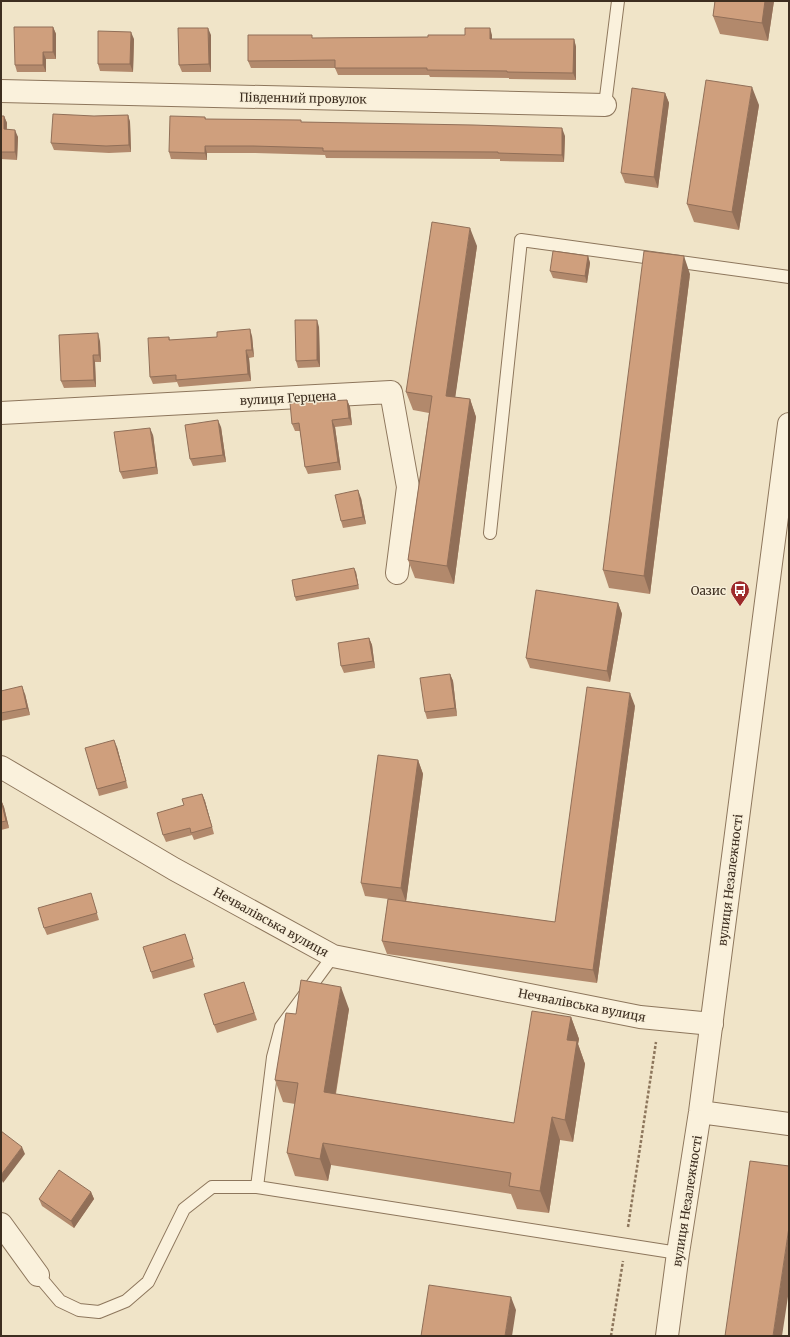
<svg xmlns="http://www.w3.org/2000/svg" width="790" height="1337" viewBox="0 0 790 1337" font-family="Merriweather,serif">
  <rect width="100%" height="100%" fill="#f0e4c8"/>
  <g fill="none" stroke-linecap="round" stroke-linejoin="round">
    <defs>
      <path id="service" d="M605,105L618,1
        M490,533L521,240L789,277
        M257,1187L273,1057L281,1027L333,956
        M38,1275L60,1301L79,1310L99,1312L126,1301L148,1282L184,1209L212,1187H257L678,1253"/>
      <path id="minor" d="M1,91L605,105
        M1,413L391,392L408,487L397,573
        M1,767L174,869L333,956L640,1017L712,1024
        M1,1224L38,1275"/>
      <path id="tertiary" d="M700,1112L789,1124
        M667,1336L678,1253L700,1112L789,424"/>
    </defs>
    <use href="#service" stroke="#8d765c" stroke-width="14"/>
    <use href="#minor" stroke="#8d765c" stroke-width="24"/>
    <use href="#tertiary" stroke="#8d765c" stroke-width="24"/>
    <path stroke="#8d765c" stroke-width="2.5" stroke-dasharray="3 2" stroke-linecap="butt" d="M628,1227L656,1042
      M611,1336L623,1261"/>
    <use href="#service" stroke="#faf1dc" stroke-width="12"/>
    <use href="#minor" stroke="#faf1dc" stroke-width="22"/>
    <use href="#tertiary" stroke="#faf1dc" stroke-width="22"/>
  </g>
  <path fill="#b2896c" d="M715,1H774L768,41L720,34L713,16Z
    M53,27L56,34V59H46V72H17L15,65Z
    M211,35V72H182L179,65Z
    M492,35V39H574L576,47V80L509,79V78L430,77L429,75H338L335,68H251L248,61L313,38L428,37Z
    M134,39L133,72L100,71L98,64Z
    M665,93L669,103L658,188L625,183L621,173Z
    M759,105L739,230L694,222L687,204Z
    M128,115L130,122L131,152L109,153L54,150L51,143L94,116Z
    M1,116H4L7,123V129L18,137L17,160L1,159Z
    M205,117L206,119L302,122L565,136L564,162L500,161V159L326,158L325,155L255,153H207V160L171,159L169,152Z
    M477,246L455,397L470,399L476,417L454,584L415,578L408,560L429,413L413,410L406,392Z
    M588,256L590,263L587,283L553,278L550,271Z
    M690,274L650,594L609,588L603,570Z
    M319,327L320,367L298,368L296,361Z
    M252,336L254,357L249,358L251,381L179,387L177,382L153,384L150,377L169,337L170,340Z
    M100,341L101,362H95L96,387L64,388L61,381Z
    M347,400L350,407L352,425L335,427L341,470L308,474L305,467L300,431H295L292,424Z
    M221,427L226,462L193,466L190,459Z
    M153,435L158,474L123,479L120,472Z
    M361,498L366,524L343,528L341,521Z
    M356,572L359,589L296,601L295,597Z
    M618,603L622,614L610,682L530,668L526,658Z
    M369,638L372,645L375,668L344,673L341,666Z
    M450,674L453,681L457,716L427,719L425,712Z
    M1,691L25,694L30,715L1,721Z
    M635,706L597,983L387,954L382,941L388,899L365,896L361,883L418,760L423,774L406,901L555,922Z
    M117,747L128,788L99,796L97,789Z
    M202,794L205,801L214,834L194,840L192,835L166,842L163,835L184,805Z
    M1,800L4,807L9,828L1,830Z
    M93,900L99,920L47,935L44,928Z
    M185,934L195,967L153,979L151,972Z
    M244,982L257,1020L217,1033L214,1025Z
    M349,1009L336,1094L514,1123L571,1017L579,1039L578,1044L585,1064L573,1142L560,1140L549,1213L517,1209L511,1194L331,1165L328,1181L295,1176L287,1153L295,1104L283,1102L275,1080L296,1014Z
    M91,1192L94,1199L74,1228L42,1206L39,1199Z"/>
  <path fill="#916f58" d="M765,1H774L768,41L762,23Z
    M53,27L56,34V59L53,52Z
    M208,28L211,35V72L209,64Z
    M490,28L492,35V46L490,39Z
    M131,32L134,39L133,72L130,64Z
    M574,39L576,47V80L573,73Z
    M43,52L46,59V72L43,65Z
    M752,87L759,105L739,230L732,212Z
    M665,93L669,103L658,188L654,177Z
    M128,115L130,122L131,152L129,145Z
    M4,116L7,123L6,136L4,129Z
    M562,128L565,136L564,162L562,155Z
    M15,130L18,137L17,160L15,152Z
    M205,146L207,153V160L205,153Z
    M470,228L477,246L453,413L446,396Z
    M588,256L590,263L587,283L585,276Z
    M684,256L690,274L650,594L644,576Z
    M317,320L319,327L320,367L317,360Z
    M250,329L252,336L254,357L252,350Z
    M98,333L100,341L101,362L99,355Z
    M246,350L249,358L251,381L248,374Z
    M93,355L95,362L96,387L94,380Z
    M470,399L476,417L454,584L447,566Z
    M347,400L350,407L352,425L349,418Z
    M218,420L221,427L226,462L223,455Z
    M332,420L335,427L341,470L338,462Z
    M150,428L153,435L158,474L156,467Z
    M358,490L361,498L366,524L363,517Z
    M354,568L356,572L359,589L358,585Z
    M618,603L622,614L610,682L607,671Z
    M369,638L372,645L375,668L373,661Z
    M450,674L453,681L457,716L455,708Z
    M22,686L25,694L30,715L27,708Z
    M630,693L635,706L597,983L593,970Z
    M114,740L117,747L128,788L126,781Z
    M418,760L423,774L406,902L401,888Z
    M202,794L205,801L214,834L212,827Z
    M1,800L4,807L9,828L6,821Z
    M341,987L349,1009L332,1115L324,1092Z
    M571,1017L579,1039L578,1044L585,1064L573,1142L565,1120L567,1040Z
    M552,1117L560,1140L549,1213L540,1191Z
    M323,1143L331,1165L328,1181L320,1159Z
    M22,1147L25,1154L3,1183L1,1178V1175Z
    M91,1192L94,1199L74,1228L71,1221Z
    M789,1227V1290L782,1336H773Z
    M511,1297L516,1310L512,1336H505Z"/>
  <path fill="#cf9f7d" stroke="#916f58" d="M715,1H765L762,23L713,16Z
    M14,27H53V52H43V65H15Z
    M178,28H208L209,64L179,65Z
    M465,28H490V39H574L573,73L507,72V71L427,70V68H335V60L248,61V35H312V38L428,37V35H465Z
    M98,31L131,32L130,64H98Z
    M706,80L752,87L732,212L687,204Z
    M632,88L665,93L654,177L621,173Z
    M53,114L94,116L128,115L129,145L106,146L51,143Z
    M1,116H4V129L15,130V152H1Z
    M170,116L205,117V119L301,120V122L473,125L562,128V155L498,153V152L323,151V148L253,146H205V153L169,152Z
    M432,222L470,228L446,396L470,399L447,566L408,560L432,396L406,392Z
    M553,251L588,256L585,276L550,271Z
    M644,251L684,256L644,576L603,570Z
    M295,320H317V360L296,361Z
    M250,329L252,350H246L248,374L176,380V375L150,377L148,338L169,337V340L217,337V332Z
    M98,333L99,355H93L94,380L61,381L59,335Z
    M347,400L349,418L332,420L338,462L305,467L299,423L292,424L290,403Z
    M218,420L223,455L190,459L185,425Z
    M150,428L156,467L120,472L114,432Z
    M358,490L363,517L341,521L335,495Z
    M354,568L358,585L295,597L292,580Z
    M536,590L618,603L607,671L526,658Z
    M369,638L373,661L341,666L338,643Z
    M450,674L455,708L425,712L420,678Z
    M22,686L27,708L1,713V691Z
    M587,687L630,693L593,970L382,941L388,899L555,922Z
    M114,740L126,781L97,789L85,748Z
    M378,755L418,760L401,888L361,883Z
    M202,794L212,827L191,833L190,828L163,835L157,813L184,805L182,799Z
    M1,800L6,821L1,822Z
    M91,893L97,913L44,928L38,908Z
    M185,934L193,959L151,972L143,947Z
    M301,980L341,987L324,1092L514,1123L532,1011L571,1017L567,1040L577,1041L565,1120L552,1117L540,1191L509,1186L511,1173L323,1143L320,1159L287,1153L298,1083L275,1080L286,1013L296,1014Z
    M244,982L254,1013L214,1025L204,994Z
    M1,1131L22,1147L1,1175Z
    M750,1161L789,1166V1227L773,1336H725Z
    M59,1170L91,1192L71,1221L39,1199Z
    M429,1285L511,1297L505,1336H421Z"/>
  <defs>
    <symbol id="bus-pin" viewBox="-11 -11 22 30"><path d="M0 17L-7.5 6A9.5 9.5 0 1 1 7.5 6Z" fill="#9e2a2b" stroke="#f7eed8"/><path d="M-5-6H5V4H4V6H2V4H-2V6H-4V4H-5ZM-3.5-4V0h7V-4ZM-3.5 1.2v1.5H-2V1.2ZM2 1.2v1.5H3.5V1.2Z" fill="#fff"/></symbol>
  </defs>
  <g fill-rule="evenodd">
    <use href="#bus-pin" x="729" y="579" width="22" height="30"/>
  </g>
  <g text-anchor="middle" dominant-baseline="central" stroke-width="3" stroke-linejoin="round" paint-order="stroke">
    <g font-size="12" fill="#3d2e20" stroke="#f7eed8">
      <text transform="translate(303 98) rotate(1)">Південний провулок</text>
      <text transform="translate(288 398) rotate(-3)">вулиця Герцена</text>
      <text transform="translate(730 880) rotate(-83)">вулиця Незалежності</text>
      <text transform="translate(271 922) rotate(29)">Нечвалівська вулиця</text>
      <text transform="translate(582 1005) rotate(11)">Нечвалівська вулиця</text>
      <text transform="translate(687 1201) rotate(-81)">вулиця Незалежності</text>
    </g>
    <g font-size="12" fill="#3d2e20" stroke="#f7eed8" text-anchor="end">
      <text x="726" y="590">Оазис</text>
    </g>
  </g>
  <rect width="790" height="1337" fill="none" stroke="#3d2e20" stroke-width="4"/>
</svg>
